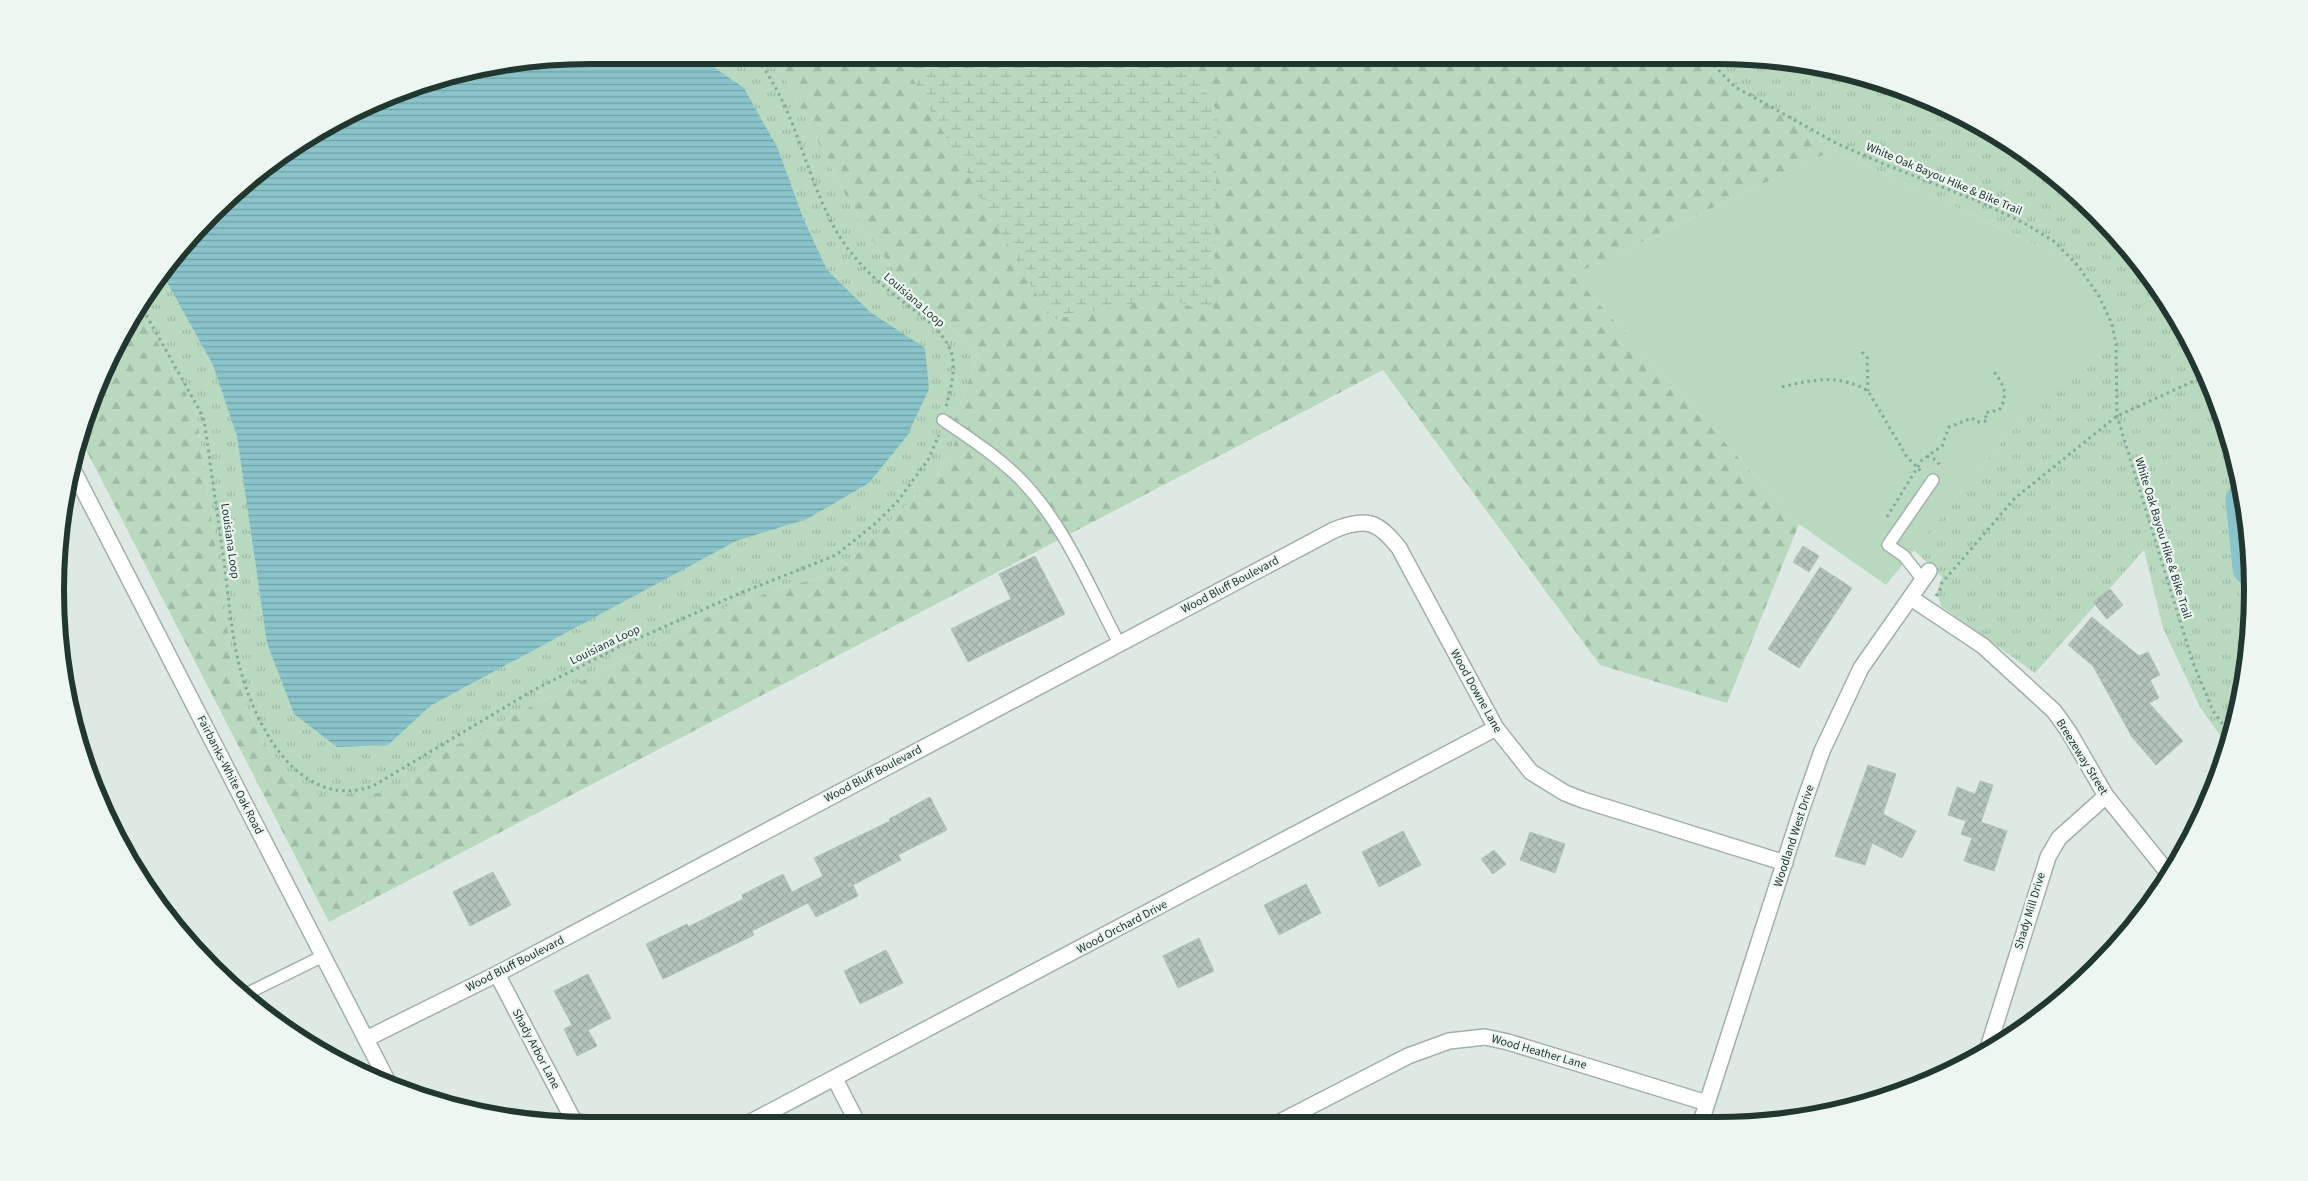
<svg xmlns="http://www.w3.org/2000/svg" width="2308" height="1181" viewBox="0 0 2308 1181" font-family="'Source Sans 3',sans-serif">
  <defs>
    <pattern id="grass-tufts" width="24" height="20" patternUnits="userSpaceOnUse" patternTransform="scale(1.25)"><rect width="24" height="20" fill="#b9d8c0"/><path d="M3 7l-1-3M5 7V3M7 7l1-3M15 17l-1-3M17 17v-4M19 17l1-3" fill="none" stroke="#9fbaa5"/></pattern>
    <pattern id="forest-firs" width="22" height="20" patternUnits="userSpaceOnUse" patternTransform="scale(1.25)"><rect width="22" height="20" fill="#b9d8c0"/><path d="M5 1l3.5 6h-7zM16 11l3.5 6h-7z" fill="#9fbaa5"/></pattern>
    <pattern id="wetland-marsh" width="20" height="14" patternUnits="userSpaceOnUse" patternTransform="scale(1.25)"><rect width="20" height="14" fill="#b9d8c0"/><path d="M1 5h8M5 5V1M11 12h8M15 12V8" fill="none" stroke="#9fbaa5"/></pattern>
    <pattern id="water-rules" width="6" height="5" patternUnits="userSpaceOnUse" patternTransform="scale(1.25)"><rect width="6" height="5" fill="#8ac4ca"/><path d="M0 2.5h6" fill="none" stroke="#70a0a4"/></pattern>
    <pattern id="building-cross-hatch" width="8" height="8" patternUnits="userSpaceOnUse" patternTransform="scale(1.25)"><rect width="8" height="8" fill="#b4c3bc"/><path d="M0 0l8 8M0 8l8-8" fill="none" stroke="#9aa8a2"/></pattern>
  </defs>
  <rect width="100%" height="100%" fill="#dfe9e4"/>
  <path fill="url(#grass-tufts)" d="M590,55H773L861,225L916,300L979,351L955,419V457L840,571L735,603L446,750L398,792L322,797L288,773L264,743L246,705L232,660L196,411L138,307L188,237L264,166L323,127L418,84L486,65Z
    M1712,56H1752L1856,73L1954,110L2043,165L2120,237L2181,323L2224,418L2248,520L2252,625L2235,729L2228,747L2200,707L2163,628L2144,550L2035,673L1941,606L1937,592L1942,577L1914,550L2024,414L2056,254L1834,150L1722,73Z"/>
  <path fill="url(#forest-firs)" d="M773,55L1712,56L1723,73L1834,150L1573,275L1799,524L1727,703L1600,665L1383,370L329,922L80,438C94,392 110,347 138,307L196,411L232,660L246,705L264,743L288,773L322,796L398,792L446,750L735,603L840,571L955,457V419L979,351L916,300L861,225Z"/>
  <path fill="url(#wetland-marsh)" d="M899,55L1183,56L1218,112L1213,315L1165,297L1051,320Z"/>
  <path fill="#b9d8c0" d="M1834,150L2056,254L2109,298L2121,332L2024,414L1886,585L1799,524L1573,275Z"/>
  <path fill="url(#water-rules)" d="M591,55H696L744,88L778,149L803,218L827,270L870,312L925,348L929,389L907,436L869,483L807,519L736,541L430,706L388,745L337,747L294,714L267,643L237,436L213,365L162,273C171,261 179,247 189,236C268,152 371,89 485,66C519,59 556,58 591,55Z"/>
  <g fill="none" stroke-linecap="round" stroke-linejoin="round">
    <path stroke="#8ac4ca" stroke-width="35" d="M2243,499L2250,568"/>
  </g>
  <path fill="url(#building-cross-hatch)" stroke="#b2c1ba" d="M1803,546L1819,556L1809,572L1793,562Z
    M1035,556L1065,614L968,662L951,629L1011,599L999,574Z
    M1820,567L1852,588L1799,668L1768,649Z
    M2110,589L2123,605L2107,619L2093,602Z
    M2092,617L2139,656L2148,652L2160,675L2150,680L2159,698L2149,703L2183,741L2156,765L2132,737L2093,666L2068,645Z
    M1868,765L1896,774L1883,814L1916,831L1902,858L1872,843L1865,865L1835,856Z
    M1980,781L1993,785L1981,822L2007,831L1994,871L1964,861L1972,838L1961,834L1966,821L1948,815L1957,787L1975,794Z
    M930,797L947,830L898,855L901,860L853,885L858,896L816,917L808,903L752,931L754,935L663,979L646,944L687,924L688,927L743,899L742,895L783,874L792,892L823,876L814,858L890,821L889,819Z
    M1403,831L1421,865L1379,887L1362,852Z
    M1530,832L1565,844L1555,873L1520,860Z
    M1494,850L1506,864L1493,874L1481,859Z
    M493,872L511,905L470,926L453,892Z
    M1306,884L1321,913L1279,935L1264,905Z
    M1199,938L1214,971L1178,988L1163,956Z
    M886,950L903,983L860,1004L844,971Z
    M588,974L611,1018L588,1030L597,1046L577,1056L564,1029L572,1025L554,991Z"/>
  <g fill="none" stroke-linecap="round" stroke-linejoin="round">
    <defs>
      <path id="service" d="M943,420C968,437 994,454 1016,475C1063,520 1089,587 1119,643
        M1923,580L1904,556L1888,545L1933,480
        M244,995L323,956"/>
      <path id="minor" d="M1911,598L1983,646L2054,711L2069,732L2106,796L2169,874
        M497,974L576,1125
        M366,1039L497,974L1334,530C1366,517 1378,521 1399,548L1496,728L1531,772L1565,793L1583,800L1785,863
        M1988,1048L2048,857L2059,838L2106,796
        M835,1079L858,1124
        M1701,1122L1802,808L1822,751L1861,668L1929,571
        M1278,1123L1408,1056L1449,1041L1485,1037L1508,1042L1707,1103
        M747,1124L1496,728"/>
      <path id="tertiary" d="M71,466L389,1084"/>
    </defs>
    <use href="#service" stroke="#a2b0aa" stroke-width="14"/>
    <use href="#minor" stroke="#a2b0aa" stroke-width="18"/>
    <use href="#tertiary" stroke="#a2b0aa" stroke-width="18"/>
    <path stroke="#81aa9b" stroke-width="3" stroke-dasharray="2.5 4" stroke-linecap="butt" d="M754,55C798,110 804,176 838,234C850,254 868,273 886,288C907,307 944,326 952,355C956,370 950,392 946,407
      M1705,56L1735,87L1836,143L1884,164L1980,202L2024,223L2055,242L2078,266L2099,296L2112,324L2116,344L2117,416L2192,660L2213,711L2232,737
      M140,304L200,411L205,426C211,469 217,512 223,555C228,589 230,626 238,660C252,720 297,813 373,786L532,691L619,647L738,594L836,555L877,522L897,502L928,460L939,435
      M1862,352L1867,357L1868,391
      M1782,387C1813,379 1839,374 1868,391L1907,457L1922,472
      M1927,456L1936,460L1941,467
      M1887,517L1922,460L1942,446L1949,427L1972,418L1977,422L1987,421L1985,413L1999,410C2009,396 2004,384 1994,372L1995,370
      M1941,584L2015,498L2117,416L2205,376
      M1936,596L1943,585"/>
    <use href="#service" stroke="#fff" stroke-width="11"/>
    <use href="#minor" stroke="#fff" stroke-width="15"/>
    <use href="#tertiary" stroke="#fff" stroke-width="15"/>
  </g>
  <g text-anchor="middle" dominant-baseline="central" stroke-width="4.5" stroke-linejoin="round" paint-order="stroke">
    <g font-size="12" fill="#213730" stroke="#eef6f2">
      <text transform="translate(1944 179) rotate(23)">White Oak Bayou Hike &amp; Bike Trail</text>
      <text transform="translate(914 300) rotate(41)">Louisiana Loop</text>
      <text transform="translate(2163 538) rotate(73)">White Oak Bayou Hike &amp; Bike Trail</text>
      <text transform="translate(230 541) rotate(82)">Louisiana Loop</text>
      <text transform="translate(1230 585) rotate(-28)">Wood Bluff Boulevard</text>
      <text transform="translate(605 645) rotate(-26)">Louisiana Loop</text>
      <text transform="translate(1476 691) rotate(61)">Wood Downe Lane</text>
      <text transform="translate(2082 757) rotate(58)">Breezeway Street</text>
      <text transform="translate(873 774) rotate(-28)">Wood Bluff Boulevard</text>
      <text transform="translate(230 775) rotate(63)">Fairbanks-White Oak Road</text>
      <text transform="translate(1794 836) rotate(-72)">Woodland West Drive</text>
      <text transform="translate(2030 911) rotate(-73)">Shady Mill Drive</text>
      <text transform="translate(1122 927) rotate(-28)">Wood Orchard Drive</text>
      <text transform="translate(515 964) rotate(-27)">Wood Bluff Boulevard</text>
      <text transform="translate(536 1049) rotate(62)">Shady Arbor Lane</text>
      <text transform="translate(1539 1052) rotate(16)">Wood Heather Lane</text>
    </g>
  </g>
  <path d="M0 0H2308V1181H0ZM590 64H1718A526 526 0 0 1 2244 590V591A526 526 0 0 1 1718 1117H590A526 526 0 0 1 64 591V590A526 526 0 0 1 590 64Z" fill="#eef6f2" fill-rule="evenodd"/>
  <path fill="none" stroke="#213730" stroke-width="6" d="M590 64H1718A526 526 0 0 1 2244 590V591A526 526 0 0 1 1718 1117H590A526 526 0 0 1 64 591V590A526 526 0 0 1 590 64Z"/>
</svg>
